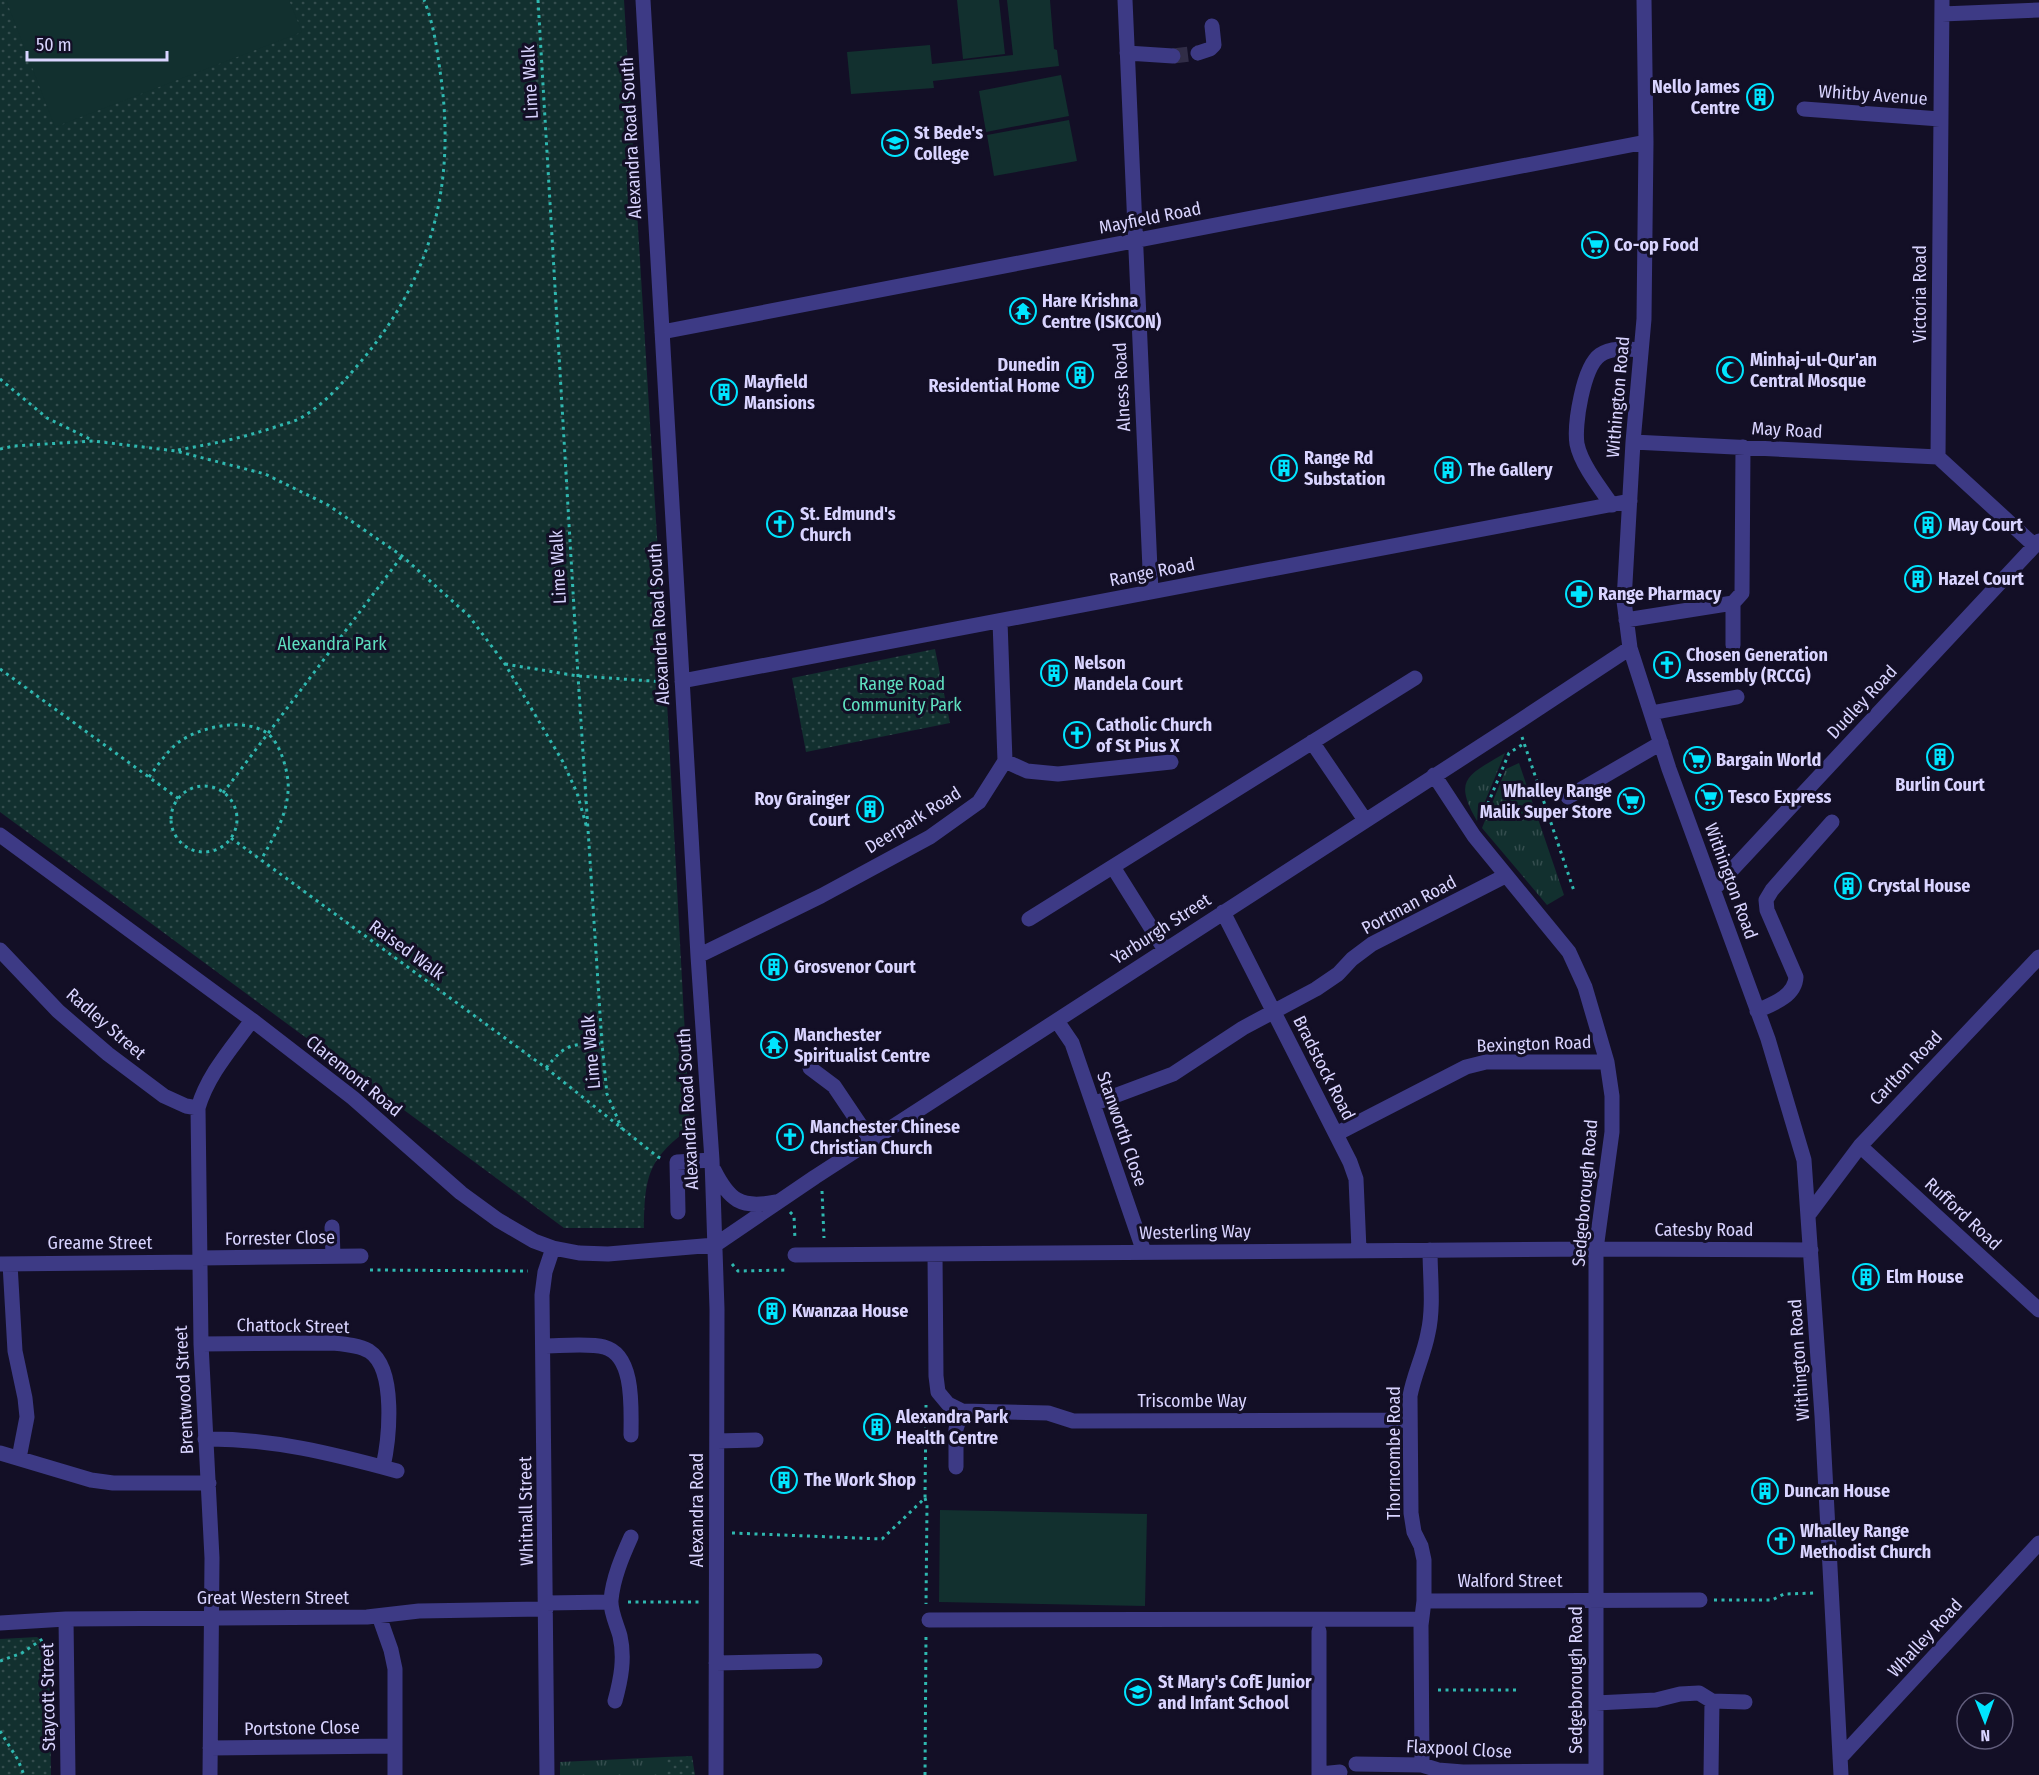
<svg xmlns="http://www.w3.org/2000/svg" width="2039" height="1775" viewBox="0 0 2039 1775" font-family="'Fira Sans Condensed',sans-serif">
  <defs>
    <pattern id="grass-tufts" width="24" height="20" patternUnits="userSpaceOnUse" patternTransform="scale(1.5)"><rect width="24" height="20" fill="#12302f"/><path d="M3 7l-1-3M5 7V3M7 7l1-3M15 17l-1-3M17 17v-4M19 17l1-3" fill="none" stroke="#344d4e"/></pattern>
    <pattern id="park-dots" width="8" height="8" patternUnits="userSpaceOnUse" patternTransform="scale(1.5)"><rect width="8" height="8" fill="#12302f"/><path d="M2 2h.1M6 6h.1" fill="none" stroke="#344d4e" stroke-width="1.8" stroke-linecap="round"/></pattern>
  </defs>
  <rect width="100%" height="100%" fill="#130f26"/>
  <path fill="url(#grass-tufts)" d="M1505,753L1477,821C1452,778 1469,775 1505,753Z
    M1519,763L1564,895L1547,905L1482,828L1506,769Z
    M665,1757V1775H560V1762Z"/>
  <path fill="url(#park-dots)" d="M0,0H624L666,683L690,1128C647,1160 645,1177 644,1228H564L0,812Z
    M935,649L950,723L806,752L792,678Z
    M37,1637L49,1647L51,1775H0V1639Z
    M692,1756L695,1775H665V1757Z"/>
  <path fill="#12302f" d="M6,0H289L302,32L55,127Z
    M957,0H999L1005,54L963,59Z
    M1007,0H1050L1054,49L1057,50L1059,66L933,81L934,88L851,94L847,52L930,45L932,64L1013,55Z
    M1061,75L1069,116L986,132L979,91Z
    M1069,120L1077,161L994,176L987,135Z
    M940,1510L1147,1514L1145,1606L939,1602Z"/>
  <g fill="none" stroke-linecap="round" stroke-linejoin="round">
    <path stroke="#312d47" stroke-width="15" stroke-dasharray="15 8" stroke-linecap="butt" d="M1173,56L1198,53"/>
    <path stroke="#2fb8b0" stroke-width="3" stroke-dasharray="3 4.5" stroke-linecap="butt" d="M538,0L578,676L602,1044L607,1094L622,1129
      M0,379L47,418L92,440
      M0,449L14,446L93,441L176,451L265,474L328,505L402,556L469,616L505,664L563,762L577,793L587,828
      M178,450C211,444 243,438 275,427C284,424 293,422 301,418C324,404 340,386 357,366C432,280 457,183 440,71C437,47 433,22 424,0
      M505,664L578,676L666,682
      M0,669L179,799
      M1522,737L1574,891
      M149,777C158,765 167,751 179,742C200,727 243,717 267,733C281,743 290,776 288,792C286,818 273,838 261,860
      M171 819a33 33 0 1 1 66 0a33 33 0 1 1-66 0Z
      M223,793L402,556
      M1482,818L1509,753L1525,743
      M231,838L546,1068L658,1157L663,1159
      M546,1068C566,1043 572,1044 602,1044
      M822,1191L824,1238
      M790,1212L794,1216L795,1240
      M732,1264L738,1271L788,1270
      M370,1270L528,1271
      M925,1498L927,1505L926,1604
      M732,1533L882,1539L925,1498L926,1405
      M1714,1600H1772L1784,1594L1814,1593
      M628,1602H699
      M0,1661L22,1653L44,1638
      M1438,1690H1516
      M0,1731L18,1760L24,1775
      M925,1775L926,1635"/>
    <path stroke="#3d3a85" stroke-width="15" d="M643,0L698,956L712,1160L717,1309L716,1775
      M1125,0L1151,592
      M1644,0L1646,142L1644,319L1633,442L1624,601L1630,648L1669,769L1768,1039L1804,1160L1822,1416L1841,1775
      M1942,0L1938,457L2035,546
      M1942,14L2039,10
      M1127,53L1173,56
      M1198,53L1210,49L1214,45L1212,26
      M1804,109L1940,119
      M662,332L1646,142
      M1633,442L1938,457
      M1612,505C1600,488 1581,464 1577,444C1574,425 1583,367 1600,355C1611,347 1628,349 1641,350
      M1733,603V645
      M1626,620L1733,603L1742,593L1743,447
      M682,681L1630,501
      M1651,713L1737,697
      M1312,742L1365,820
      M1005,761L1027,771L1058,774L1171,762
      M1434,775L1474,836L1569,952L1585,987L1607,1062L1612,1096V1132L1596,1249V1775
      M1568,797L1661,743
      M0,835L252,1020L353,1098L461,1193L498,1220L534,1241L553,1248L579,1253L608,1254L715,1245L815,1177L1518,722L1630,648
      M1113,867L1165,950
      M1714,889L2039,541
      M1223,912L1350,1162L1356,1179L1359,1250
      M1029,919L1415,678
      M0,950L58,1011L108,1054L164,1096L186,1106L198,1108
      M698,956L821,896L930,837L979,802L1005,761L1000,621
      M1757,1011C1773,1004 1795,996 1796,977L1767,910L1766,900L1772,890L1832,822
      M1057,1021L1072,1043L1144,1252
      M810,1068L834,1086L871,1141
      M1093,1104L1173,1074L1243,1028L1316,989L1338,974L1352,959L1372,944L1505,876
      M1336,1134L1466,1067L1486,1062H1607
      M1860,1146L2039,1310
      M714,1170C729,1200 741,1209 775,1202
      M678,1212L677,1162L712,1160
      M1809,1214L1860,1146L2039,957
      M332,1227L333,1256
      M935,1254L936,1376L938,1392L948,1404L962,1411L1048,1413L1073,1421L1410,1420
      M795,1255L1596,1249L1811,1250
      M200,1258L361,1256
      M0,1264L200,1262
      M10,1264L15,1351L25,1398L27,1417L19,1458
      M201,1344L333,1343C344,1344 359,1345 369,1351C397,1369 389,1440 383,1467
      M543,1346C559,1346 590,1343 604,1347C635,1355 631,1409 631,1435
      M205,1439C271,1438 334,1454 397,1471
      M717,1441L756,1440
      M0,1453L91,1480L113,1483H209
      M956,1467V1429L962,1411
      M1424,1601L1700,1600
      M546,1603L611,1602
      M379,1616L391,1650L395,1669V1775
      M66,1619L68,1775
      M929,1620L1421,1619
      M0,1623L66,1619L367,1617L419,1611L546,1609
      M1319,1631V1775
      M716,1663L815,1661
      M615,1701C621,1679 625,1658 620,1636C617,1625 610,1611 611,1600C613,1578 622,1557 631,1537
      M1712,1701L1745,1702
      M1596,1703L1656,1700L1680,1694L1699,1693L1712,1701L1711,1775
      M210,1748L395,1746
      M1840,1758L2039,1543
      M1356,1764L1422,1765L1438,1770L1463,1772L1596,1771
      M1422,1765L1421,1625L1424,1601V1560L1421,1546L1414,1532L1411,1513L1410,1396C1414,1374 1424,1355 1428,1333C1434,1307 1430,1277 1430,1250
      M1320,1774L1340,1772
      M210,1775L212,1558L201,1344L198,1108C208,1074 232,1048 252,1020
      M547,1775L542,1295L545,1272L553,1248"/>
  </g>
  <defs>
    <symbol id="building-ring" viewBox="-11 -11 22 22"><circle r="9.5" fill="#130f26" stroke="#00e5ff" stroke-width="1.5"/><path d="M-4-6H4V6H1V3H-1V6H-4ZM-2.5-4.3h1.7v1.8h-1.7ZM.8-4.3h1.7v1.8H.8ZM-2.5-1h1.7V.8h-1.7ZM.8-1h1.7V.8H.8Z" fill="#00e5ff"/></symbol>
    <symbol id="school-ring" viewBox="-11 -11 22 22"><circle r="9.5" fill="#130f26" stroke="#00e5ff" stroke-width="1.5"/><path d="M0-5L7-2L0 1L-7-2ZM-4 1L0 2.5L4 1V4Q0 6-4 4Z" fill="#00e5ff"/></symbol>
    <symbol id="supermarket-ring" viewBox="-11 -11 22 22"><circle r="9.5" fill="#130f26" stroke="#00e5ff" stroke-width="1.5"/><path d="M-6-5.5h2.5l.6 2H6L4.5 2H-2.5L-4.4-4H-6ZM-1.5 3.2a1.3 1.3 0 1 0 .1 0ZM3 3.2a1.3 1.3 0 1 0 .1 0Z" fill="#00e5ff"/></symbol>
    <symbol id="temple-ring" viewBox="-11 -11 22 22"><circle r="9.5" fill="#130f26" stroke="#00e5ff" stroke-width="1.5"/><path d="M0-6L5-2H3V0L6.5 2.5H4V6H1.5V3h-3V6H-4V2.5H-6.5L-3 0V-2H-5Z" fill="#00e5ff"/></symbol>
    <symbol id="mosque-ring" viewBox="-11 -11 22 22"><circle r="9.5" fill="#130f26" stroke="#00e5ff" stroke-width="1.5"/><path d="M3.5-4.9A6 6 0 1 0 3.5 4.9A5 5 0 1 1 3.5-4.9Z" fill="#00e5ff"/></symbol>
    <symbol id="church-ring" viewBox="-11 -11 22 22"><circle r="9.5" fill="#130f26" stroke="#00e5ff" stroke-width="1.5"/><path d="M-1.2-6h2.4v3.5h3.3v2.4h-3.3V6h-2.4V-.1h-3.3v-2.4h3.3Z" fill="#00e5ff"/></symbol>
    <symbol id="pharmacy-ring" viewBox="-11 -11 22 22"><circle r="9.5" fill="#130f26" stroke="#00e5ff" stroke-width="1.5"/><path d="M-2-6h4v4h4v4h-4v4h-4v-4h-4v-4h4Z" fill="#00e5ff"/></symbol>
  </defs>
  <g fill-rule="evenodd">
    <use href="#building-ring" x="1745" y="82" width="30" height="30"/>
    <use href="#school-ring" x="880" y="128" width="30" height="30"/>
    <use href="#supermarket-ring" x="1580" y="230" width="30" height="30"/>
    <use href="#temple-ring" x="1008" y="296" width="30" height="30"/>
    <use href="#mosque-ring" x="1715" y="355" width="30" height="30"/>
    <use href="#building-ring" x="1065" y="360" width="30" height="30"/>
    <use href="#building-ring" x="709" y="377" width="30" height="30"/>
    <use href="#building-ring" x="1269" y="453" width="30" height="30"/>
    <use href="#building-ring" x="1433" y="455" width="30" height="30"/>
    <use href="#church-ring" x="765" y="509" width="30" height="30"/>
    <use href="#building-ring" x="1913" y="510" width="30" height="30"/>
    <use href="#building-ring" x="1903" y="564" width="30" height="30"/>
    <use href="#pharmacy-ring" x="1564" y="579" width="30" height="30"/>
    <use href="#church-ring" x="1652" y="650" width="30" height="30"/>
    <use href="#building-ring" x="1039" y="658" width="30" height="30"/>
    <use href="#church-ring" x="1062" y="720" width="30" height="30"/>
    <use href="#building-ring" x="1925" y="742" width="30" height="30"/>
    <use href="#supermarket-ring" x="1682" y="745" width="30" height="30"/>
    <use href="#supermarket-ring" x="1694" y="782" width="30" height="30"/>
    <use href="#supermarket-ring" x="1616" y="786" width="30" height="30"/>
    <use href="#building-ring" x="855" y="794" width="30" height="30"/>
    <use href="#building-ring" x="1833" y="871" width="30" height="30"/>
    <use href="#building-ring" x="759" y="952" width="30" height="30"/>
    <use href="#temple-ring" x="759" y="1030" width="30" height="30"/>
    <use href="#church-ring" x="775" y="1122" width="30" height="30"/>
    <use href="#building-ring" x="1851" y="1262" width="30" height="30"/>
    <use href="#building-ring" x="757" y="1296" width="30" height="30"/>
    <use href="#building-ring" x="862" y="1412" width="30" height="30"/>
    <use href="#building-ring" x="769" y="1465" width="30" height="30"/>
    <use href="#building-ring" x="1750" y="1476" width="30" height="30"/>
    <use href="#church-ring" x="1766" y="1526" width="30" height="30"/>
    <use href="#school-ring" x="1123" y="1677" width="30" height="30"/>
  </g>
  <g text-anchor="middle" dominant-baseline="central" stroke-width="6" stroke-linejoin="round" paint-order="stroke">
    <g font-size="18" fill="#d9d4ff" stroke="#130f26">
      <text transform="translate(530 82) rotate(-93)">Lime Walk</text>
      <text transform="translate(1873 95) rotate(4)">Whitby Avenue</text>
      <text transform="translate(631 138) rotate(-93)">Alexandra Road South</text>
      <text transform="translate(1150 218) rotate(-11)">Mayfield Road</text>
      <text transform="translate(1920 294) rotate(-90)">Victoria Road</text>
      <text transform="translate(1122 387) rotate(-93)">Alness Road</text>
      <text transform="translate(1618 397) rotate(-85)">Withington Road</text>
      <text transform="translate(1787 430) rotate(3)">May Road</text>
      <text transform="translate(558 567) rotate(-93)">Lime Walk</text>
      <text transform="translate(1152 572) rotate(-11)">Range Road</text>
      <text transform="translate(659 624) rotate(-93)">Alexandra Road South</text>
      <text transform="translate(1862 702) rotate(-47)">Dudley Road</text>
      <text transform="translate(913 820) rotate(-32)">Deerpark Road</text>
      <text transform="translate(1731 881) rotate(70)">Withington Road</text>
      <text transform="translate(1409 905) rotate(-28)">Portman Road</text>
      <text transform="translate(1161 929) rotate(-33)">Yarburgh Street</text>
      <text transform="translate(407 950) rotate(36)">Raised Walk</text>
      <text transform="translate(106 1024) rotate(41)">Radley Street</text>
      <text transform="translate(1534 1044) rotate(-2)">Bexington Road</text>
      <text transform="translate(591 1052) rotate(-95)">Lime Walk</text>
      <text transform="translate(1324 1068) rotate(63)">Bradstock Road</text>
      <text transform="translate(1906 1068) rotate(-46)">Carlton Road</text>
      <text transform="translate(354 1076) rotate(39)">Claremont Road</text>
      <text transform="translate(688 1109) rotate(-93)">Alexandra Road South</text>
      <text transform="translate(1122 1129) rotate(71)">Stanworth Close</text>
      <text transform="translate(1585 1193) rotate(-85)">Sedgeborough Road</text>
      <text transform="translate(1963 1214) rotate(43)">Rufford Road</text>
      <text x="1704" y="1230">Catesby Road</text>
      <text transform="translate(1195 1232) rotate(-1)">Westerling Way</text>
      <text transform="translate(280 1238) rotate(-1)">Forrester Close</text>
      <text x="100" y="1243">Greame Street</text>
      <text transform="translate(293 1326) rotate(1)">Chattock Street</text>
      <text transform="translate(1799 1360) rotate(-94)">Withington Road</text>
      <text transform="translate(184 1390) rotate(-93)">Brentwood Street</text>
      <text x="1192" y="1401">Triscombe Way</text>
      <text transform="translate(1394 1453) rotate(-90)">Thorncombe Road</text>
      <text transform="translate(697 1510) rotate(-90)">Alexandra Road</text>
      <text transform="translate(526 1511) rotate(-91)">Whitnall Street</text>
      <text x="1510" y="1581">Walford Street</text>
      <text x="273" y="1598">Great Western Street</text>
      <text transform="translate(1925 1638) rotate(-47)">Whalley Road</text>
      <text transform="translate(1576 1680) rotate(-90)">Sedgeborough Road</text>
      <text transform="translate(48 1697) rotate(-91)">Staycott Street</text>
      <text transform="translate(302 1728) rotate(-1)">Portstone Close</text>
      <text transform="translate(1459 1749) rotate(3)">Flaxpool Close</text>
    </g>
    <g font-size="18" font-weight="bold" fill="#d9d4ff" stroke="#130f26" text-anchor="start">
      <text x="1740" y="87" text-anchor="end">Nello James<tspan x="1740" dy="21">Centre</tspan></text>
      <text x="914" y="133">St Bede's<tspan x="914" dy="21">College</tspan></text>
      <text x="1614" y="245">Co-op Food</text>
      <text x="1042" y="301">Hare Krishna<tspan x="1042" dy="21">Centre (ISKCON)</tspan></text>
      <text x="1750" y="360">Minhaj-ul-Qur'an<tspan x="1750" dy="21">Central Mosque</tspan></text>
      <text x="1060" y="365" text-anchor="end">Dunedin<tspan x="1060" dy="21">Residential Home</tspan></text>
      <text x="744" y="382">Mayfield<tspan x="744" dy="21">Mansions</tspan></text>
      <text x="1304" y="458">Range Rd<tspan x="1304" dy="21">Substation</tspan></text>
      <text x="1468" y="470">The Gallery</text>
      <text x="800" y="514">St. Edmund's<tspan x="800" dy="21">Church</tspan></text>
      <text x="1948" y="525">May Court</text>
      <text x="1938" y="579">Hazel Court</text>
      <text x="1598" y="594">Range Pharmacy</text>
      <text x="1686" y="655">Chosen Generation<tspan x="1686" dy="21">Assembly (RCCG)</tspan></text>
      <text x="1074" y="663">Nelson<tspan x="1074" dy="21">Mandela Court</tspan></text>
      <text x="1096" y="725">Catholic Church<tspan x="1096" dy="21">of St Pius X</tspan></text>
      <text x="1716" y="760">Bargain World</text>
      <text x="1940" y="785" text-anchor="middle">Burlin Court</text>
      <text x="1612" y="791" text-anchor="end">Whalley Range<tspan x="1612" dy="21">Malik Super Store</tspan></text>
      <text x="1728" y="797">Tesco Express</text>
      <text x="850" y="799" text-anchor="end">Roy Grainger<tspan x="850" dy="21">Court</tspan></text>
      <text x="1868" y="886">Crystal House</text>
      <text x="794" y="967">Grosvenor Court</text>
      <text x="794" y="1035">Manchester<tspan x="794" dy="21">Spiritualist Centre</tspan></text>
      <text x="810" y="1127">Manchester Chinese<tspan x="810" dy="21">Christian Church</tspan></text>
      <text x="1886" y="1277">Elm House</text>
      <text x="792" y="1311">Kwanzaa House</text>
      <text x="896" y="1417">Alexandra Park<tspan x="896" dy="21">Health Centre</tspan></text>
      <text x="804" y="1480">The Work Shop</text>
      <text x="1784" y="1491">Duncan House</text>
      <text x="1800" y="1531">Whalley Range<tspan x="1800" dy="21">Methodist Church</tspan></text>
      <text x="1158" y="1682">St Mary's CofE Junior<tspan x="1158" dy="21">and Infant School</tspan></text>
    </g>
    <g font-size="18" fill="#5fe0c0" stroke="#130f26">
      <text x="332" y="644">Alexandra Park</text>
      <text x="902" y="684">Range Road<tspan x="902" dy="21">Community Park</tspan></text>
    </g>
  </g>
  <g transform="translate(1985 1721) rotate(179)"><circle r="28" fill="#130f26" stroke="#625e7d" stroke-width="1.5"/>
  <path d="M0-4.5L10 22L0 15L-10 22Z" fill="#00e5ff"/>
  <text y="-9" font-size="16" font-weight="bold" text-anchor="middle" fill="#d9d4ff">N</text>
  </g>
  <path d="M27 51v9h140v-9" fill="none" stroke="#d9d4ff" stroke-width="3"/>
  <text x="36" y="51" font-size="18" fill="#d9d4ff" stroke="#130f26" stroke-width="4.5" paint-order="stroke">50 m</text>
</svg>
